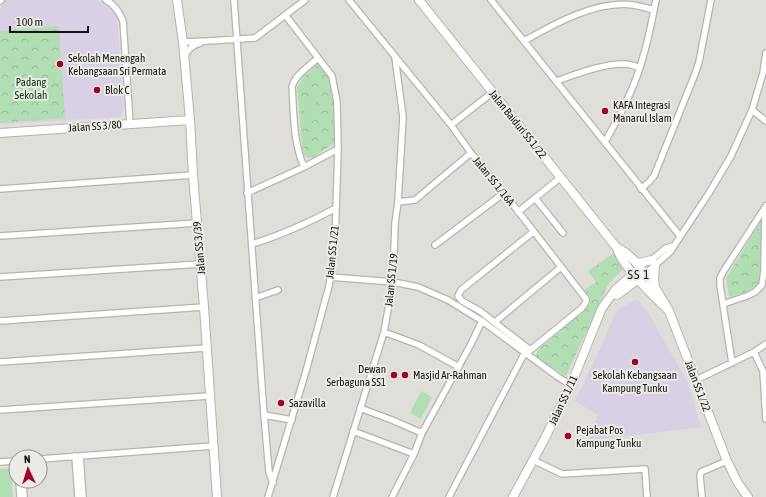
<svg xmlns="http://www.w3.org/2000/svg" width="766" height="497" viewBox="0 0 766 497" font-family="'Asap Condensed',sans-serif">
  <defs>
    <pattern id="park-crowns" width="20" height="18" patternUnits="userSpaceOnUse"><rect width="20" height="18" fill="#b1deb2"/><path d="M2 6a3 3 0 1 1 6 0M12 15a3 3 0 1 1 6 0" fill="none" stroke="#98be98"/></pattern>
  </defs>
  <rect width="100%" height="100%" fill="#e0ded9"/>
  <path fill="#d9d0e5" d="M4,0H97L106,5L114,12L117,18L124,110L120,117L0,124V8Z
    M637,299L648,312L688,383L701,427L588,441L598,415L575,401L604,340L617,310Z"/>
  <path fill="url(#park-crowns)" d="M59,26L65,118L0,123V31Z
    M319,63L330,76L335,101L334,143L314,157L308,158L304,155L302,146L297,88L303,77Z
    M762,220L761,254L759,288L729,297L726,278Z
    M614,253L621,263L623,269L609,283L566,376L536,358L537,351L590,305V297L585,290L596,282L588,271Z"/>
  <path fill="#b1deb2" d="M315,96L317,120L305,121L303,97Z
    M421,391L432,397L421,419L410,413Z
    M11,468L13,497H0V469Z"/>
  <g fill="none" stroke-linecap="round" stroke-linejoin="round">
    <defs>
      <path id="street" d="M106,0C115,5 119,12 123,21L130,124
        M234,0L264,415L269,472L273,483
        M349,0L451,125L471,153L504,193L586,299V302L582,308L523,356L449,497
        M491,0L680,236
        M0,1L1,0
        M524,41C554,24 597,0 633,5C640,6 647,8 654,10
        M183,42L208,41L255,38L305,0
        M185,56C188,49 192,45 200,43
        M557,81C575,74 605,63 625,64C630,64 635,66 640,68
        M752,110L766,121
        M451,125L493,92
        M605,142C620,115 635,88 643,57C649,38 652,19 656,0
        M304,167C293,142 294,115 292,87C295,75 309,66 318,58
        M0,189L193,175
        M641,189L649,182L654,176L695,74L699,62L711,0
        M247,193L304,167L338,149
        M535,198L563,233
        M398,202L415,200L471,153
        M518,212L561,177
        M0,236L197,223
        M252,244C282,235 308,223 336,208
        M435,245L504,193
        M650,261L666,248L673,246
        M645,274L670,252L709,193L731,156L752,110L763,73L766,53
        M0,277L200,264
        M330,277L393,282L418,287L448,300L482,321L558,377L571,385
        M255,298L278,290
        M723,304L747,296L755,292L762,285L764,270L765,208
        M0,321L204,307
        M495,322L561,267
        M384,332L419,345L459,367
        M530,350L480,311L462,301L458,296L461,290L533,232
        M754,352L763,371L766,419
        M0,362L206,348
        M732,363L720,285V278L723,272L766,206
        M696,380L754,352L766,344
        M360,408L392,420L422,433
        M0,410L209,396
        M264,415L292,420
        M353,431L414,454
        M75,456L78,497
        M80,456L83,497
        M40,459L213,446
        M533,460L562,474L645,469L647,497
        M0,462L16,461
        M19,481L20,497
        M23,481L24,497
        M268,497L306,371L329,286L335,242L338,149L337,102L332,76L286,16
        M333,497L384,332L393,282L395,223L398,202L403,117L395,57
        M392,497L414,454L422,433L471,344L482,321
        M702,497L700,476L701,472L727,461"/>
      <path id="secondary" d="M177,0L183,42L190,120L193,175L204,307L217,497
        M419,0L617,248C622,267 654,296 669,311
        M0,133L190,120
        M617,248C636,255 659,293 669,311L727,461L738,483L748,497
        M633,260L639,263L652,260
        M655,287L654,278L655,266
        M617,295L641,277
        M513,497L544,440L571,385L602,308L616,289L638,270"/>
    </defs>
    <use href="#street" stroke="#b6b4af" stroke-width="8"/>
    <use href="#secondary" stroke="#b6b4af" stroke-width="10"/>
    <use href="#street" stroke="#fff" stroke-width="5.5"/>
    <use href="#secondary" stroke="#fff" stroke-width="8"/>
  </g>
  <g fill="#a1012b" stroke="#edebe6" stroke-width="1.5">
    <circle cx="60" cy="64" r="4"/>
    <circle cx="97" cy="90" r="4"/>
    <circle cx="605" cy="111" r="4"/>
    <circle cx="635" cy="362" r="4"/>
    <circle cx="394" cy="375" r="4"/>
    <circle cx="405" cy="375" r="4"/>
    <circle cx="281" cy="403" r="4"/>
    <circle cx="568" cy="436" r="4"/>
  </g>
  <g text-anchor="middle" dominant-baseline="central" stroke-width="4" stroke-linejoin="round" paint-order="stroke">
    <g font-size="11" fill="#161514" stroke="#edebe6" text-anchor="start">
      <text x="68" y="58">Sekolah Menengah<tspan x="68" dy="13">Kebangsaan Sri Permata</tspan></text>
      <text x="105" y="90">Blok C</text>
      <text x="613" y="105">KAFA Integrasi<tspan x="613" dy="13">Manarul Islam</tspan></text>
      <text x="386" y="369" text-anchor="end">Dewan<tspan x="386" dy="13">Serbaguna SS1</tspan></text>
      <text x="413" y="375">Masjid Ar-Rahman</text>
      <text x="635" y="375" text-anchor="middle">Sekolah Kebangsaan<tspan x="635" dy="13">Kampung Tunku</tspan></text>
      <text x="289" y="403">Sazavilla</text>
      <text x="576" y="430">Pejabat Pos<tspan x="576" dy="13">Kampung Tunku</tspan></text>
    </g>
    <g font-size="11" fill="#003609" stroke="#edebe6">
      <text x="31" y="82">Padang<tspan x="31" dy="13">Sekolah</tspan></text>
    </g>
    <g font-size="11" fill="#161514" stroke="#edebe6">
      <text transform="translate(518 124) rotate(51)">Jalan Baiduri SS 1/22</text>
      <text transform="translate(95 126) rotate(-4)">Jalan SS 3/80</text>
      <text transform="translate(494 181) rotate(51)">Jalan SS 1/16A</text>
      <text transform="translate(199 248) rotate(-95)">Jalan SS 3/39</text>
      <text transform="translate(332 252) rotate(-84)">Jalan SS 1/21</text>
      <text transform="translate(391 280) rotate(-84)">Jalan SS 1/19</text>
      <text transform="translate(698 386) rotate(69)">Jalan SS 1/22</text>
      <text transform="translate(563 400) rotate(-65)">Jalan SS 1/11</text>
    </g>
    <g font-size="13" letter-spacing="1" fill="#161514" stroke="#edebe6">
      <text x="639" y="274">SS 1</text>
    </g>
  </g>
  <g transform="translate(28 469) rotate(356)"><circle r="19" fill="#edebe6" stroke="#979592"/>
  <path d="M0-3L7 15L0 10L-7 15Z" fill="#a1012b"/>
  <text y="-6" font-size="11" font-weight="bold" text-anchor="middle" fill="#161514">N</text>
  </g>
  <path d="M10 26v6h78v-6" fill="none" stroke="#161514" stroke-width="2"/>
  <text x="16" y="26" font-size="12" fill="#161514" stroke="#edebe6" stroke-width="3" paint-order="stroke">100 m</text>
</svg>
